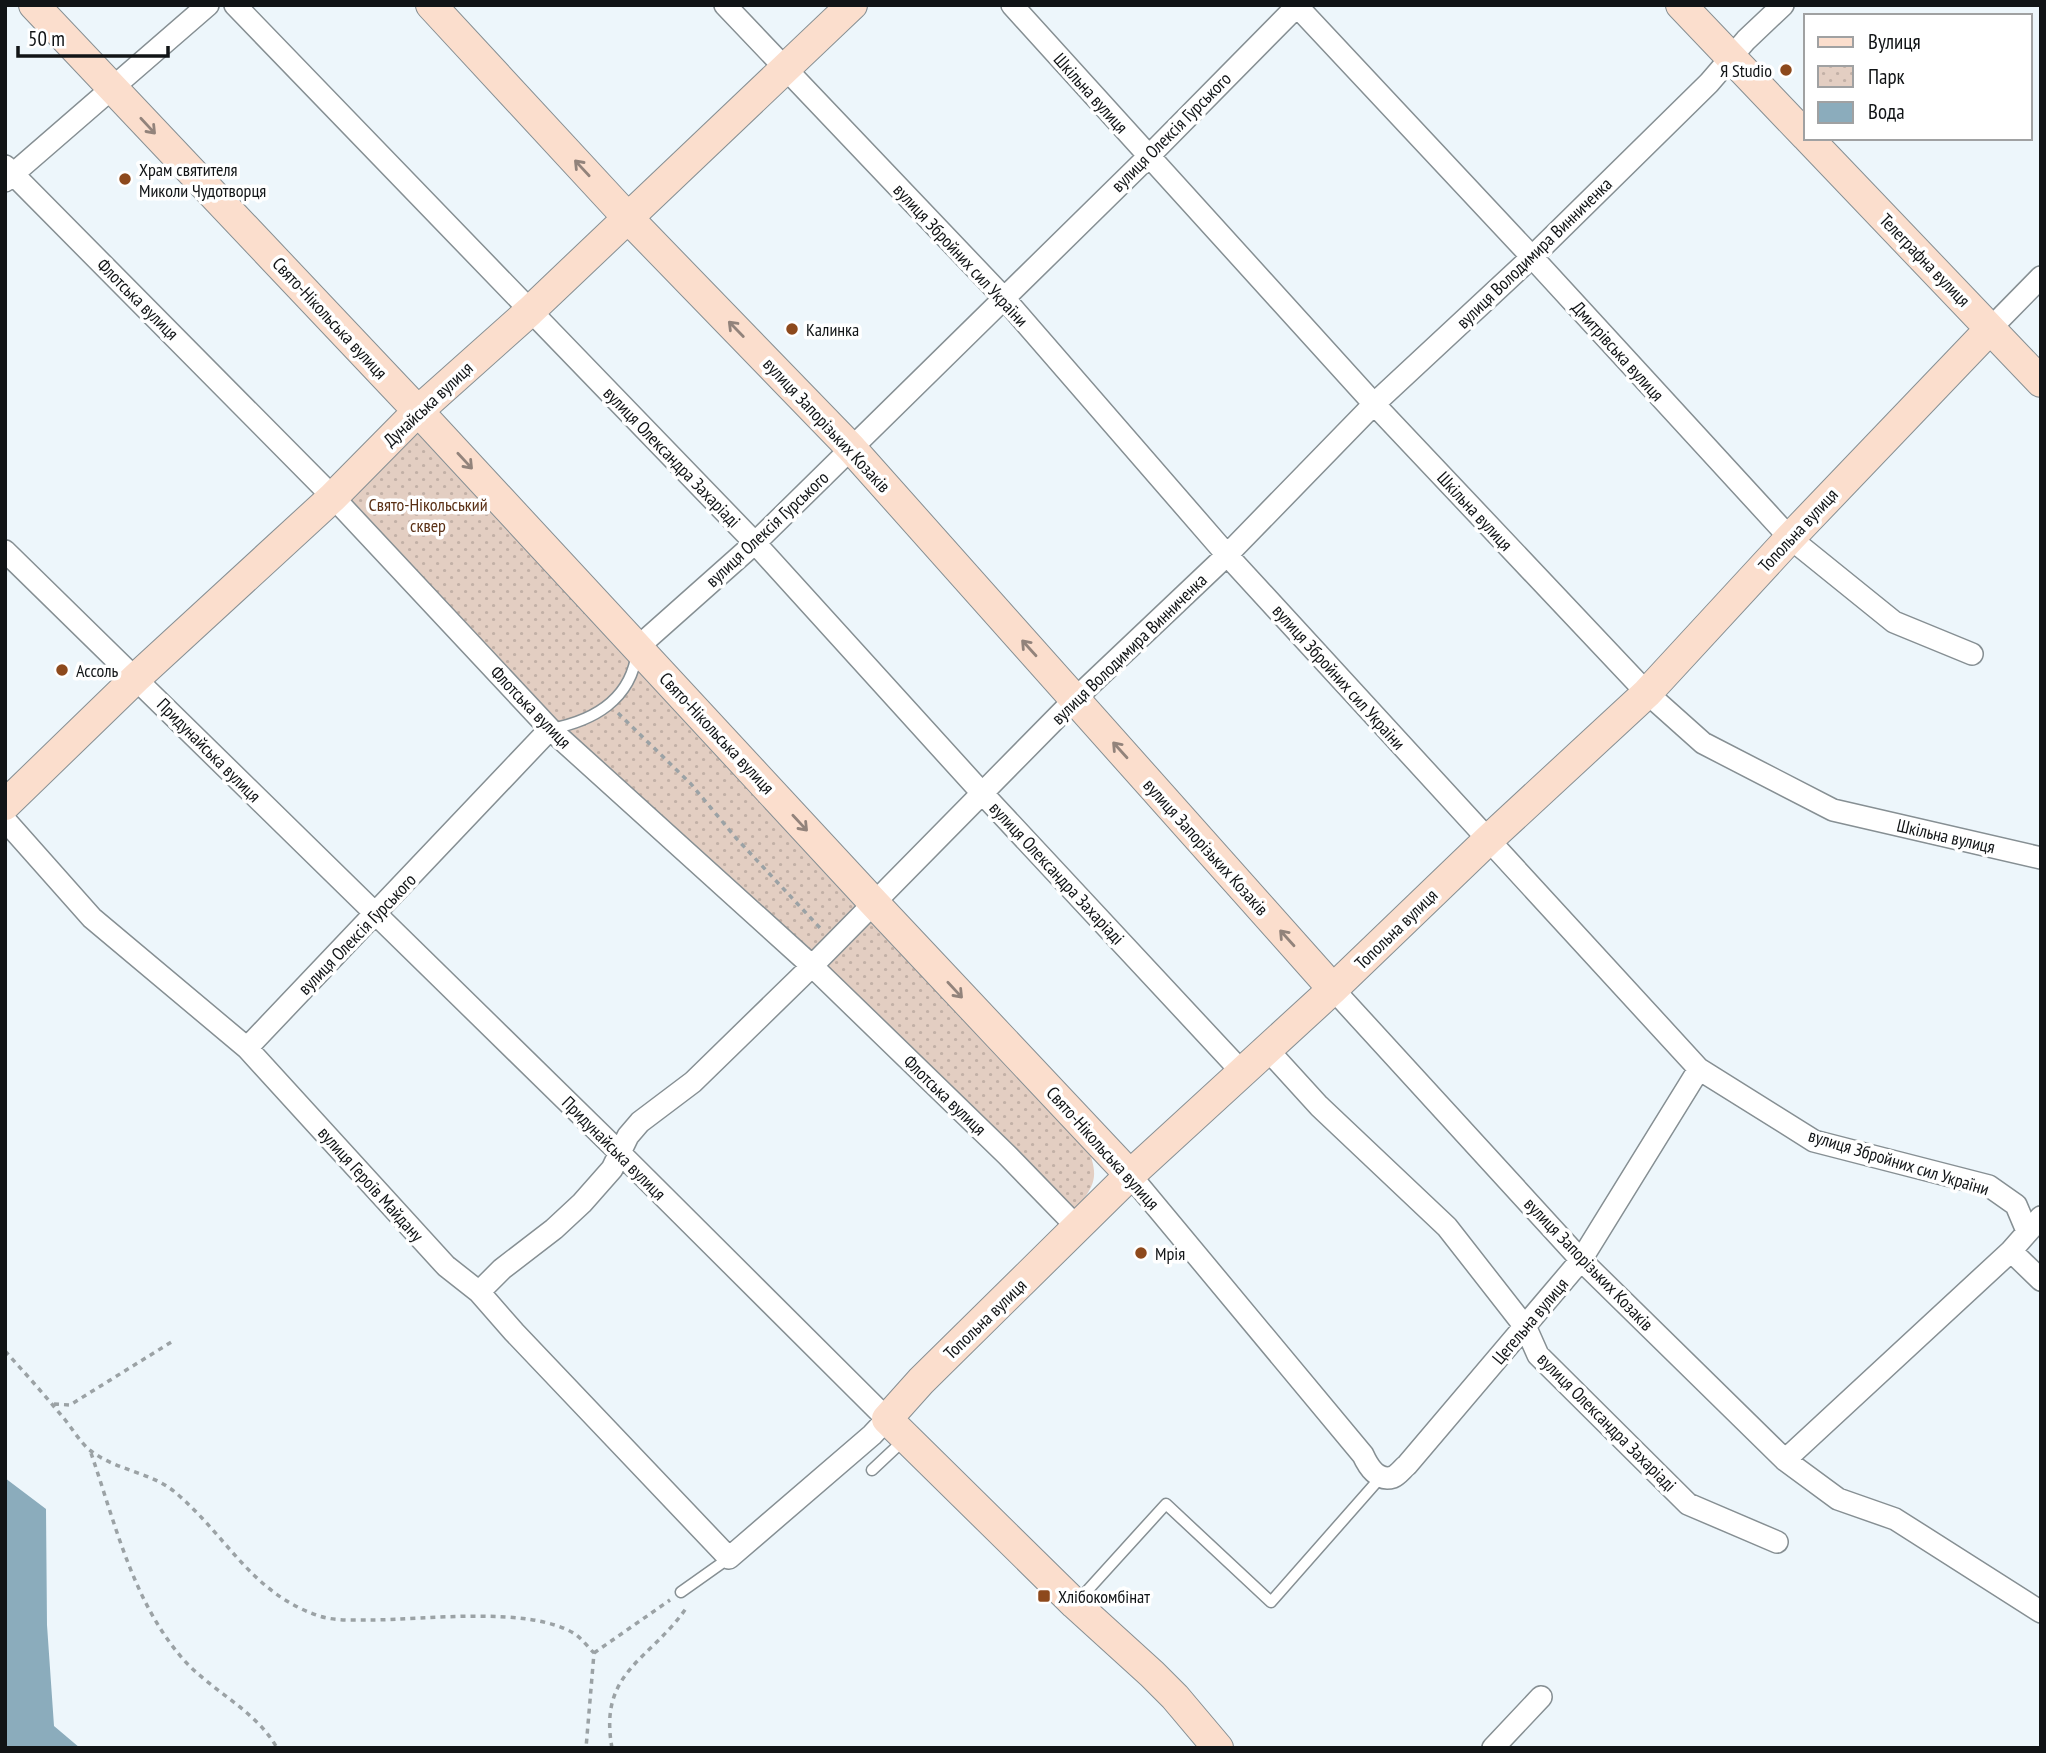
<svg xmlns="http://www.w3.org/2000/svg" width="2046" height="1753" viewBox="0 0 2046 1753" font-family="'PT Sans Narrow',sans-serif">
  <defs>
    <pattern id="park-dots" width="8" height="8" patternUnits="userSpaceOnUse" patternTransform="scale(1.75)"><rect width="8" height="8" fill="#e3cec2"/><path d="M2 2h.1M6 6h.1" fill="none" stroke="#c2b0a6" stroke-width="1.8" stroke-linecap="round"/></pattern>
  </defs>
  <rect width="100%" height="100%" fill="#edf6fb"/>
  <path fill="url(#park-dots)" d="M416,433L428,440L1085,1139C1099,1178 1098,1180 1074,1213L548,715L348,498Z"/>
  <path fill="#8bacbc" d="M5,1478L46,1509L47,1625L54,1726L80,1748H5Z"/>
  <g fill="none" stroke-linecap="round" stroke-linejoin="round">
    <defs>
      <path id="lane" d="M550,729C593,721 631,700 637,652
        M872,1470L905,1439
        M681,1592L729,1558
        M1077,1602L1166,1504L1271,1602L1381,1477"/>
      <path id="street" d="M235,5L755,543L982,793L1242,1072
        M725,5L1003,297L1227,555L1699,1069L1814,1141L1989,1186L2016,1205L2027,1231
        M1012,5L1374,404L1647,693L1703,743L1833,810L2041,858
        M1296,5L1532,257L1790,538L1894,622L1972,654
        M5,166L333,497L550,729L812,966L1007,1155L1078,1228
        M5,181L208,5
        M1990,329L2041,277
        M5,551L621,1154L887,1419L872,1435L729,1558L514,1332L479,1292L446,1266L247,1048L92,918L5,820
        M638,647L755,543L1148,157L1298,5
        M1333,989L1581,1260L1785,1460L1838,1499L1895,1519L2041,1612
        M247,1048L550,729
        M1267,1049L1319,1106L1447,1227L1526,1328L1538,1355L1688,1504L1777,1542
        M1130,1175L1363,1455C1368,1466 1378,1482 1393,1477C1398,1475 1403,1468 1407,1465L1581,1260L1699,1069
        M2011,1251L2041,1280
        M479,1292L502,1269L554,1229L582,1203L612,1169L628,1136L640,1122L693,1082L812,966L1075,699L1227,555L1374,404L1532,257L1709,83L1746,40L1783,5
        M1785,1460L2011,1251L2041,1217
        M1493,1748L1541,1697"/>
      <path id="secondary" d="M34,5L418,411L874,903L1130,1175
        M431,5L628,218L851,448L1333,989
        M1681,5L1806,136
        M1808,138L2041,382
        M5,805L136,678L333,497L418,411L530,311L852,5
        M1218,1748L1175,1697L1152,1674L1075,1604L887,1419L921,1381L1130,1175L1333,989L1488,840L1647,693L1790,538L1990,329"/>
    </defs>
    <use href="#lane" stroke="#868f93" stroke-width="13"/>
    <use href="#street" stroke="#868f93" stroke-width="24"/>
    <use href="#secondary" stroke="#868f93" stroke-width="32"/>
    <path stroke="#9ba2a5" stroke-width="3.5" stroke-dasharray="5 5" stroke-linecap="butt" d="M618,713L691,784L736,838L821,929
      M5,1351C24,1372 43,1393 61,1415C71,1426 80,1443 91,1451C117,1471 152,1472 176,1493C227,1536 251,1593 319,1616C335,1621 354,1620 371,1620C426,1620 528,1605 575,1634C582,1639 588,1647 594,1653L586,1748
      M54,1404L70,1405L173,1341
      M91,1453C115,1523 133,1602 183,1659C211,1691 256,1710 277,1748
      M594,1653L670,1600
      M612,1748C598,1671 650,1661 687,1607"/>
    <use href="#lane" stroke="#fff" stroke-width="10"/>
    <use href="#street" stroke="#fff" stroke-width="21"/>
    <use href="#secondary" stroke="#fbdecd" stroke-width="30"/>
  </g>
  <defs><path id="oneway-shaft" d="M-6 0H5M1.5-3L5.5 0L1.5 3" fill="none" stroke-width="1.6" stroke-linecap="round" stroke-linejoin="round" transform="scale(1.75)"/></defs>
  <g stroke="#92837b">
    <use href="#oneway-shaft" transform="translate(148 126) rotate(47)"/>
    <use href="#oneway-shaft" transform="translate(582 168) rotate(-133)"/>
    <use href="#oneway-shaft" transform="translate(736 329) rotate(-134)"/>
    <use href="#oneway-shaft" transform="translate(465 461) rotate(47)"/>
    <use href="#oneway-shaft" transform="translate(1029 648) rotate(-132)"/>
    <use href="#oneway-shaft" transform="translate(1120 750) rotate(-132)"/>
    <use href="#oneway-shaft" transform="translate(800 823) rotate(47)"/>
    <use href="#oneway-shaft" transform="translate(1287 938) rotate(-132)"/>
    <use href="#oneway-shaft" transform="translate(955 990) rotate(47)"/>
  </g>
  <g fill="#8d491c" stroke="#fff" stroke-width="2.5">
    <circle cx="1786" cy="70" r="7"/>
    <circle cx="125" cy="179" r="7"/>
    <circle cx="792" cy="329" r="7"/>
    <circle cx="62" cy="670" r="7"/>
    <circle cx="1141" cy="1253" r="7"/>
    <rect x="1037" y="1589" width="14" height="14" rx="3.5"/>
  </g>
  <g text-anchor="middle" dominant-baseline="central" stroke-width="7" stroke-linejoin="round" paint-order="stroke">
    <g font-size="18" fill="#111416" stroke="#fff" text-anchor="start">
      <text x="1772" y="70" text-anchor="end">Я Studio</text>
      <text x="139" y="169">Храм святителя<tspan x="139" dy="21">Миколи Чудотворця</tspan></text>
      <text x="806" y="329">Калинка</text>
      <text x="76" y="670">Ассоль</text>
      <text x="1155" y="1253">Мрія</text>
      <text x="1058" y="1596">Хлібокомбінат</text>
    </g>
    <g font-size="18" fill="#111416" stroke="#fff">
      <text transform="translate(1091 93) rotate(48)">Шкільна вулиця</text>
      <text transform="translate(1171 132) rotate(-45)">вулиця Олексія Гурського</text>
      <text transform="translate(1534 253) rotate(-44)">вулиця Володимира Винниченка</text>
      <text transform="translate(961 255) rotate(47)">вулиця Збройних сил України</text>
      <text transform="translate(1925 260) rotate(46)">Телеграфна вулиця</text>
      <text transform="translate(138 299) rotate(45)">Флотська вулиця</text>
      <text transform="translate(330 318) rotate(47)">Свято-Нікольська вулиця</text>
      <text transform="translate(1618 351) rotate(48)">Дмитрівська вулиця</text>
      <text transform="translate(428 404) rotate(-43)">Дунайська вулиця</text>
      <text transform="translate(827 425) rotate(47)">вулиця Запорізьких Козаків</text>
      <text transform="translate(672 457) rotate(46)">вулиця Олександра Захаріаді</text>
      <text transform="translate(1475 511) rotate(47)">Шкільна вулиця</text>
      <text transform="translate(767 529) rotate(-43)">вулиця Олексія Гурського</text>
      <text transform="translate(1798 530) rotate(-47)">Топольна вулиця</text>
      <text transform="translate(1129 649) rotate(-44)">вулиця Володимира Винниченка</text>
      <text transform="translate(1339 677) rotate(48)">вулиця Збройних сил України</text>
      <text transform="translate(531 707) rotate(46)">Флотська вулиця</text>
      <text transform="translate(717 733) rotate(47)">Свято-Нікольська вулиця</text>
      <text transform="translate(209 750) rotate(45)">Придунайська вулиця</text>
      <text transform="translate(1946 836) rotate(13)">Шкільна вулиця</text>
      <text transform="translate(1206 847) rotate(48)">вулиця Запорізьких Козаків</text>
      <text transform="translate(1057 873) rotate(47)">вулиця Олександра Захаріаді</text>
      <text transform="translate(1396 929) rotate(-44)">Топольна вулиця</text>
      <text transform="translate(357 934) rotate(-46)">вулиця Олексія Гурського</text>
      <text transform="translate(945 1095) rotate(44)">Флотська вулиця</text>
      <text transform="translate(614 1148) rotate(45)">Придунайська вулиця</text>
      <text transform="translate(1103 1148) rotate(48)">Свято-Нікольська вулиця</text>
      <text transform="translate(1899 1162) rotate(17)">вулиця Збройних сил України</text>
      <text transform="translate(371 1184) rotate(48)">вулиця Героїв Майдану</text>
      <text transform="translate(1589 1264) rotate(46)">вулиця Запорізьких Козаків</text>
      <text transform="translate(985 1319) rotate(-44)">Топольна вулиця</text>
      <text transform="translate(1530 1321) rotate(-50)">Цегельна вулиця</text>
      <text transform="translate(1607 1422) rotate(45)">вулиця Олександра Захаріаді</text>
    </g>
    <g font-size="18" fill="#5a3015" stroke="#fff">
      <text x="428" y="504">Свято-Нікольський<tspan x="428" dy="21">сквер</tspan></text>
    </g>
  </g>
  <rect width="2046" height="1753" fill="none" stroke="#111416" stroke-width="14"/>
  <rect x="1804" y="14" width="228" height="126" fill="#ffffff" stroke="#a0a1a2" stroke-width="2"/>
  <rect x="1818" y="37" width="35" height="10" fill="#fbdecd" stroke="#a0a1a2" stroke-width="2"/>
  <text x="1868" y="49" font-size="21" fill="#111416">Вулиця</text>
  <rect x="1818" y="66" width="35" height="21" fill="url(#park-dots)" stroke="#a0a1a2" stroke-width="2"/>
  <text x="1868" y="84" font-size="21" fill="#111416">Парк</text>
  <rect x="1818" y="102" width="35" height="21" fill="#8bacbc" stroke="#a0a1a2" stroke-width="2"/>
  <text x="1868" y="119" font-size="21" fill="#111416">Вода</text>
  <path d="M18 46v10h150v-10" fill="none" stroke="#111416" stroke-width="3.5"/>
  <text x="28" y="46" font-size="21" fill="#111416" stroke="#ffffff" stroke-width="5" paint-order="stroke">50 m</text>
</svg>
